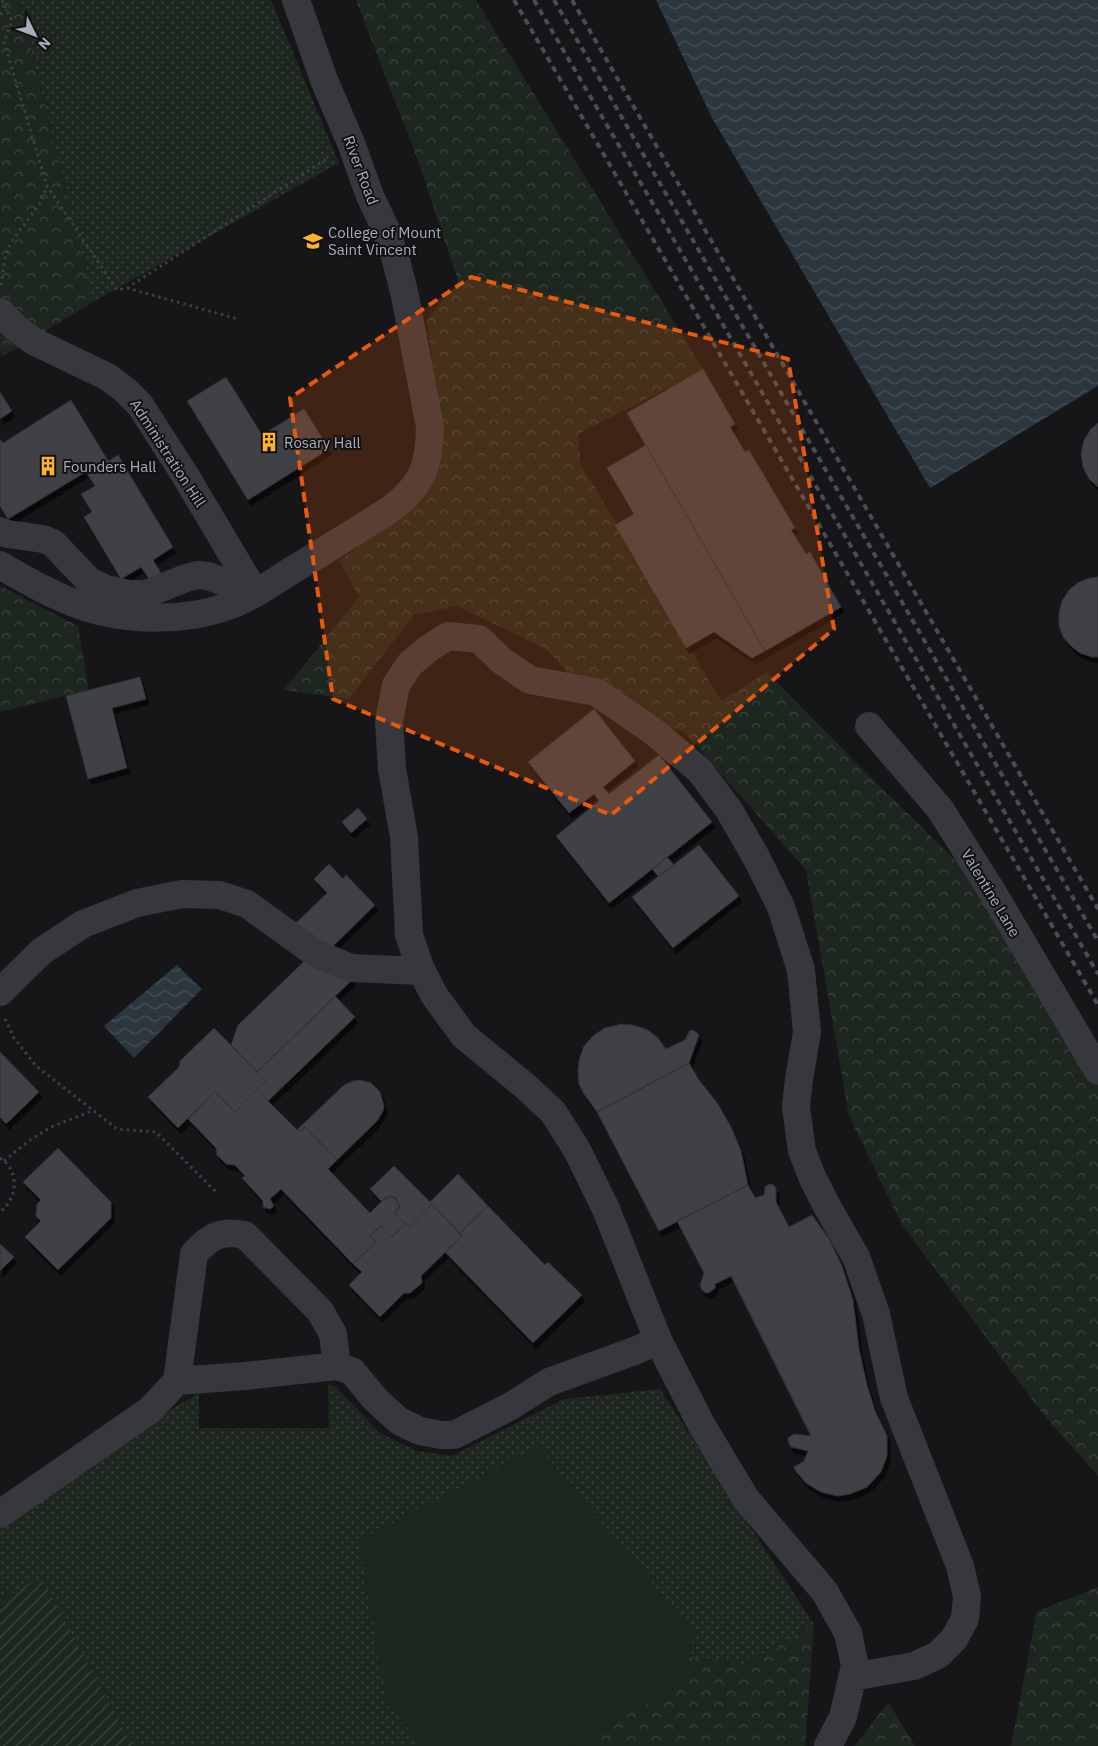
<svg xmlns="http://www.w3.org/2000/svg" width="1098" height="1746" viewBox="0 0 1098 1746" font-family="'IBM Plex Sans',sans-serif">
  <defs>
    <pattern id="grass-dots" width="8" height="8" patternUnits="userSpaceOnUse" patternTransform="scale(1.25)"><rect width="8" height="8" fill="#1d271f"/><path d="M2 2h.1M6 6h.1" fill="none" stroke="#3b443d" stroke-width="1.8" stroke-linecap="round"/></pattern>
    <pattern id="forest-crowns" width="20" height="18" patternUnits="userSpaceOnUse" patternTransform="scale(1.25)"><rect width="20" height="18" fill="#1d271f"/><path d="M2 6a3 3 0 1 1 6 0M12 15a3 3 0 1 1 6 0" fill="none" stroke="#3b443d"/></pattern>
    <pattern id="garden-furrows" width="10" height="10" patternUnits="userSpaceOnUse" patternTransform="scale(1.25)"><rect width="10" height="10" fill="#1d271f"/><path d="M-1 1l2-2M0 10L10 0M9 11l2-2" fill="none" stroke="#3b443d"/></pattern>
    <pattern id="water-waves" width="16" height="10" patternUnits="userSpaceOnUse" patternTransform="scale(1.25)"><rect width="16" height="10" fill="#2b363e"/><path d="M0 5q4-4 8 0t8 0" fill="none" stroke="#475058"/></pattern>
    <filter id="shadow"><feDropShadow dx="3" dy="5.5" stdDeviation="0" flood-color="#0009"/></filter>
  </defs>
  <rect width="100%" height="100%" fill="#161618"/>
  <path fill="url(#grass-dots)" d="M19,0H271L339,163L93,302Z
    M328,1385L336,1387L380,1433L417,1451L452,1456L564,1399L660,1389L814,1624L744,1664L689,1657L694,1632L387,1704L423,1746H133L41,1578L0,1600V1527L69,1482L175,1407L199,1393V1428H329Z"/>
  <path fill="url(#forest-crowns)" d="M0,0H19L93,302L2,357L0,350Z
    M356,0H476L704,370L578,434L581,464L721,701L767,672L860,767L976,880L1098,1086V1476L1042,1413L901,1223L849,1116L806,870L683,731L605,713L546,649L457,606L414,615L349,699L284,690L359,597L339,561L420,500L443,448L427,320L458,281L419,163Z
    M0,586L78,626L89,690L0,712Z
    M1098,1587V1746H1011L1037,1611Z
    M814,1624L805,1746H572L684,1683L689,1657L744,1664Z
    M888,1702L915,1746H855Z"/>
  <path fill="url(#garden-furrows)" d="M41,1577L133,1746H0V1600Z"/>
  <path fill="#1d271f" d="M538,1446L694,1633L684,1683L572,1746H423L387,1704L359,1541Z"/>
  <path fill="url(#water-waves)" d="M656,0H1098V386L930,488L712,118Z
    M177,965L202,989L134,1058L104,1026Z"/>
  <path fill="#404146" stroke="#303035" filter="url(#shadow)" d="M703,369L735,424L730,427L745,452L749,450L795,528L791,530L806,554L810,552L841,607L765,651L627,413Z
    M226,377L262,435L304,409L329,449L248,500L187,401Z
    M0,392L12,411L0,419Z
    M71,400L107,459L8,519L0,506V439L3,443Z
    M1098,423V487L1089,479L1083,467L1081,454L1084,440L1091,429Z
    M646,445L765,651L752,658L714,632L686,648L615,525L634,514L607,468Z
    M118,455L173,547L153,560L161,573L150,580L141,567L121,579L84,517L92,512L81,494L95,486L86,472L107,459L109,461Z
    M1098,577V657H1092L1080,653L1071,646L1063,637L1059,626V613L1062,601L1069,590L1079,582L1090,578Z
    M140,677L146,699L112,708L127,768L88,779L66,696Z
    M594,709L635,761L603,787L609,794L659,755L712,822L609,903L556,836L599,801L594,794L569,813L528,762Z
    M358,808L367,819L351,833L342,822Z
    M699,845L739,896L673,948L632,897Z
    M667,857L674,865L659,877L652,869Z
    M329,864L343,879L346,875L375,905L327,952L353,979L257,1072L231,1045L238,1025L317,949L294,925L327,893L314,879Z
    M335,996L355,1017L268,1101L257,1090L266,1081L257,1072Z
    M622,1024L633,1025L648,1030L658,1038L666,1049L685,1040L690,1030L695,1031L699,1035L689,1063L597,1112L584,1094L579,1084L578,1071L579,1060L584,1046L594,1035L605,1028Z
    M214,1028L266,1081L235,1112L215,1091L178,1128L148,1097L179,1067L180,1061Z
    M0,1052L39,1092L6,1124L0,1117Z
    M689,1063L699,1080L718,1104L732,1129L741,1151L748,1185L659,1231L597,1112Z
    M360,1080L371,1083L380,1092L384,1106L383,1111L377,1121L337,1160L305,1127L299,1132L297,1130L344,1085L353,1081Z
    M257,1090L299,1132L305,1127L337,1160L328,1169L370,1213L386,1197H394L399,1204V1208L395,1213L405,1223L392,1237L381,1226L370,1236L376,1242L353,1264L281,1189L270,1199L274,1206L270,1209L263,1207V1201L242,1178L245,1176L235,1165L226,1164L217,1155L216,1148L188,1119L215,1091L235,1112Z
    M58,1148L111,1202V1218L58,1270L25,1237L41,1221L36,1216L37,1204L41,1200L23,1182Z
    M394,1166L432,1204L409,1227L395,1213L399,1206L396,1198L389,1197L381,1201L370,1189Z
    M458,1174L488,1206L460,1233L430,1202Z
    M772,1184L776,1188V1202L789,1227L812,1215L829,1239L842,1266L853,1300L859,1349L867,1385L875,1411L887,1436V1456L881,1472L867,1487L850,1494L837,1496L821,1492L806,1483L795,1470L794,1467L804,1461L808,1451L791,1447L789,1444L788,1438L794,1434L811,1436L731,1276L715,1284V1288L710,1292L706,1293L702,1290L700,1285L704,1273L677,1221L748,1185L755,1198L764,1195L765,1187L768,1185Z
    M432,1204L462,1236L421,1276L422,1283L410,1293H404L380,1317L349,1285L362,1272L353,1264L376,1242L370,1236L381,1226L392,1237L405,1223L409,1227Z
    M488,1206L545,1265L548,1262L582,1295L533,1343L445,1252L462,1236L460,1233Z
    M0,1244L14,1257L0,1271Z"/>
  <g fill="none" stroke-linecap="round" stroke-linejoin="round">
    <path stroke="#3c3f45" stroke-width="3" stroke-dasharray="2.5 4" stroke-linecap="butt" d="M2,0L12,21L4,42L47,186L117,290L127,288L238,319
      M0,14L7,10
      M1,285L5,258L11,242L41,202L47,187
      M127,288L328,158
      M5,1019L14,1038L36,1066L117,1129L156,1132L216,1192
      M0,1158C20,1171 18,1198 0,1212
      M4,1161L30,1140L51,1127L92,1111"/>
    <path stroke="#37383e" stroke-width="28" d="M0,312L16,328L33,341L108,377L125,390L140,405L185,475L255,593
      M0,531L8,534L43,539L53,543L89,581L106,589L128,594H146L186,578L197,575L208,576L255,593
      M0,565C26,580 53,596 82,606C125,621 185,622 228,606C252,598 273,582 294,569C326,550 357,530 388,511C422,486 429,468 430,427L405,296L396,260L386,230L370,196L351,143L324,80L296,0
      M869,726L940,809L993,893L1098,1071
      M0,992L42,951L83,924L137,903L182,894L220,895L247,904L315,953L351,968L422,971
      M658,1340L606,1209L577,1150L553,1112L525,1086L464,1036L434,995L420,967L409,935L404,837L392,769L389,721L396,685L410,664L429,648L448,636L479,639L502,661L530,680L596,692L654,732L700,771L729,810L756,857L781,907L801,970L807,1032L799,1079L796,1107L802,1151L813,1179L828,1208L856,1257L876,1314L894,1398L960,1566L967,1596L965,1619L954,1639L938,1655L914,1666L852,1677
      M337,1366L352,1371L375,1399L399,1421L420,1431L441,1435H454L511,1406L549,1382L637,1350L658,1340L701,1424L746,1499L825,1592L848,1633L855,1666L843,1717L828,1746
      M0,1514L150,1410L177,1381L194,1254C210,1236 221,1230 245,1235L320,1311L333,1334L337,1366L245,1376L177,1381"/>
    <path stroke="#494c53" stroke-width="4" stroke-dasharray="6 5" stroke-linecap="butt" d="M514,0L1098,1005
      M534,0L663,221L1098,974
      M554,0L1098,941
      M572,0L1098,909"/>
  </g>
  <path fill="#e8590c" fill-opacity="0.2" stroke="#e8590c" stroke-width="4" stroke-dasharray="10 6" stroke-linejoin="round" d="M471,277L788,359L834,629L611,815L333,699L290,398Z"/>
  <defs>
    <symbol id="university-bare" viewBox="-9 -9 18 18"><path d="M0-5L7-2L0 1L-7-2ZM-4 1L0 2.5L4 1V4Q0 6-4 4Z" fill="#ffb327" stroke="#111113" stroke-width="2.5" paint-order="stroke"/></symbol>
    <symbol id="building-bare" viewBox="-9 -9 18 18"><path d="M-4-6H4V6H1V3H-1V6H-4ZM-2.5-4.3h1.7v1.8h-1.7ZM.8-4.3h1.7v1.8H.8ZM-2.5-1h1.7V.8h-1.7ZM.8-1h1.7V.8H.8Z" fill="#ffb327" stroke="#111113" stroke-width="2.5" paint-order="stroke"/></symbol>
  </defs>
  <g fill-rule="evenodd">
    <use href="#university-bare" x="299" y="227" width="28" height="28"/>
    <use href="#building-bare" x="255" y="428" width="28" height="28"/>
    <use href="#building-bare" x="34" y="452" width="28" height="28"/>
  </g>
  <g text-anchor="middle" dominant-baseline="central" stroke-width="4" stroke-linejoin="round" paint-order="stroke">
    <g font-size="15" fill="#a7adba" stroke="#111113">
      <text transform="translate(361 170) rotate(69)">River Road</text>
      <text transform="translate(168 453) rotate(57)">Administration Hill</text>
      <text transform="translate(991 893) rotate(59)">Valentine Lane</text>
    </g>
    <g font-size="15" fill="#a7adba" stroke="#111113" text-anchor="start">
      <text x="328" y="232">College of Mount<tspan x="328" dy="17">Saint Vincent</tspan></text>
      <text x="284" y="442">Rosary Hall</text>
      <text x="63" y="466">Founders Hall</text>
    </g>
  </g>
  <g transform="translate(35 35) rotate(132)" stroke="#111113" stroke-width="4" paint-order="stroke">
  <path d="M0-4L9 19L0 12L-9 19Z" fill="#a7adba"/>
  <text y="-8" font-size="14" font-weight="bold" text-anchor="middle" fill="#a7adba">N</text>
  </g>
</svg>
